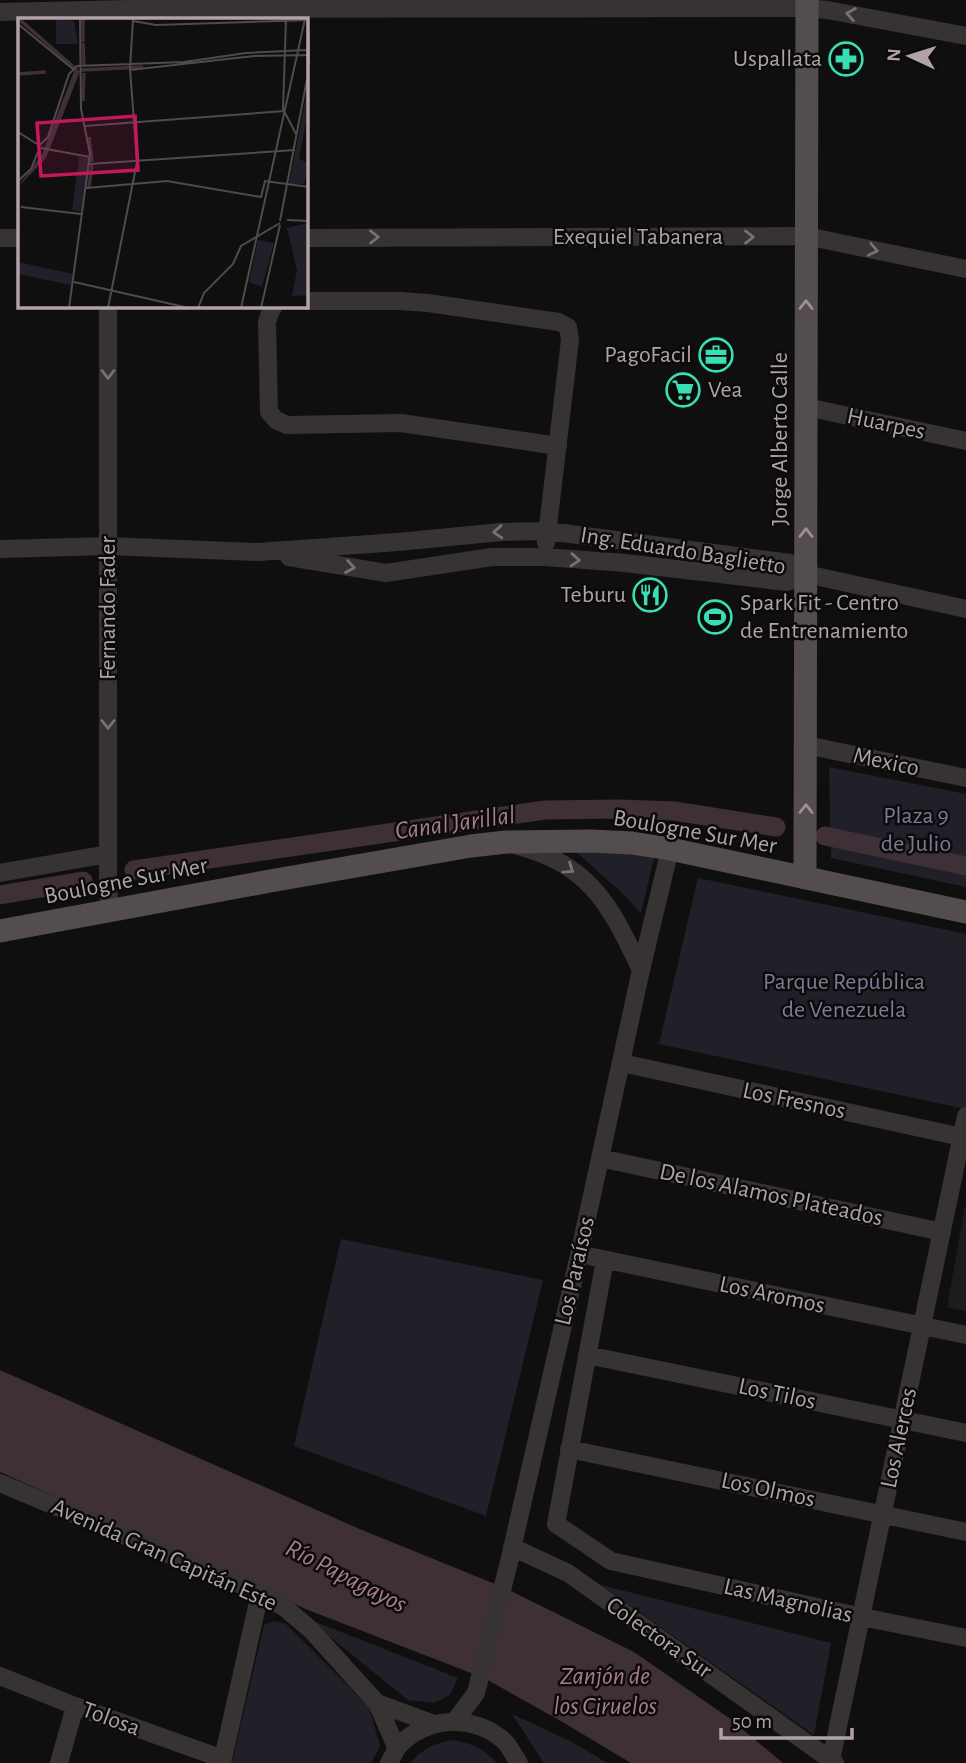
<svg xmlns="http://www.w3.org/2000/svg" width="966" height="1763" viewBox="0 0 966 1763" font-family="'Alegreya Sans',sans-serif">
  <rect width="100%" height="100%" fill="#100f0f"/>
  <path fill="#1d1c1c" d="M966,1200V1311L947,1307Z"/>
  <path fill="#212028" d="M829,767L966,794V887L831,858Z
    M575,851L655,854L641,913L618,889Z
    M698,878L966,934V1109L659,1044Z
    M341,1239L543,1280L486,1516L294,1446Z
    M601,1585L831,1643L814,1735Z
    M308,1619L458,1678L450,1695L434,1703L408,1700Z
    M274,1621L286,1624L369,1707L380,1746L371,1763H232L264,1625Z
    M512,1714L574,1743L607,1763H544Z
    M451,1740C473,1743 482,1748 497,1763H410C422,1749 434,1744 451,1740Z"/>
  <path fill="#3f2f37" d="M0,1370L362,1530L505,1588L634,1652L729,1718L783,1763H631L559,1720L484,1678L308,1610L0,1472Z"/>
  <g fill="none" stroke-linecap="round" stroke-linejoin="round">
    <path stroke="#3f2f37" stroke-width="19" d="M825,836L966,866
      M134,870L545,810L619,809L674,811L776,827
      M0,895L83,881"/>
    <path stroke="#373333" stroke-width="18" d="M0,12L130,9L807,8L827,10L966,36
      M0,238H19
      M306,238L806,236L966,269
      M306,301H400L428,303L559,322L568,327L570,340L546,543
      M108,306V886L110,911
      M274,306L272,308L267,322L269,412L276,420L287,425L401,423L558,446
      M806,407L966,441
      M0,549L108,546L258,552L398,542L501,532L548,531L790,563L806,574L966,609
      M289,557L386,573L492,557H545L625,563L787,582L806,574
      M806,745L966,778
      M516,845C527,849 537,851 547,856C599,878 618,922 641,970
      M0,873L108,854
      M622,1063L966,1138
      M600,1158L942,1232
      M593,1257L966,1335
      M605,1260L556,1524L611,1561L862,1617L966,1638
      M587,1355L966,1433
      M569,1449L966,1532
      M0,1483L260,1593L285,1608L310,1629L377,1703L397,1749
      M512,1547L568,1573L835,1763
      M0,1676L75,1706L223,1759
      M377,1703L434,1724
      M455,1721L476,1693L509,1562L579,1255L641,970L670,849
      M831,1760L966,1116
      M59,1763L75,1706
      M222,1763L260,1593
      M389,1763C392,1758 394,1753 397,1748C425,1715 477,1713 507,1744C511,1750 515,1757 519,1763"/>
    <path stroke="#544d4e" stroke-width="23" d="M805,878L807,0
      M0,931L270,881L471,846L506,842L591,841L632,843L670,849L966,912"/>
  </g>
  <defs><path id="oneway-chevron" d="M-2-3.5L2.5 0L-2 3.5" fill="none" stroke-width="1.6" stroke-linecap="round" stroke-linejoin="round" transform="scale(1.75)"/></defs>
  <g stroke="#7a7072">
    <use href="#oneway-chevron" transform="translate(851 14) rotate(-170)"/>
    <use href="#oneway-chevron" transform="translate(374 237)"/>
    <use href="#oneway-chevron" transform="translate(749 237)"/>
    <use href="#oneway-chevron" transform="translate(873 250) rotate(12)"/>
    <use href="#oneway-chevron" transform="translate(108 374) rotate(90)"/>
    <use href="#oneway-chevron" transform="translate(498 532) rotate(176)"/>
    <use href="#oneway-chevron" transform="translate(575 560) rotate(4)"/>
    <use href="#oneway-chevron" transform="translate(350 567) rotate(9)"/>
    <use href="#oneway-chevron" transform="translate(108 724) rotate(90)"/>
    <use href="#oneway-chevron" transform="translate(569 869) rotate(34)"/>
  </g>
  <g stroke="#9e9194">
    <use href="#oneway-chevron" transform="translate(806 305) rotate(-90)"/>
    <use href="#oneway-chevron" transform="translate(806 533) rotate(-90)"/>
    <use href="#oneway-chevron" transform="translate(806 809) rotate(-90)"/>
  </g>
  <defs>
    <symbol id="pharmacy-ring" viewBox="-11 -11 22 22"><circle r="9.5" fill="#0b0b0a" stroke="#3adeb4" stroke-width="1.5"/><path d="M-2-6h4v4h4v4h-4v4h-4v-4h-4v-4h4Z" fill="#3adeb4"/></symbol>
    <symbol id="office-ring" viewBox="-11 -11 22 22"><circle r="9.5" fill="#0b0b0a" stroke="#3adeb4" stroke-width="1.5"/><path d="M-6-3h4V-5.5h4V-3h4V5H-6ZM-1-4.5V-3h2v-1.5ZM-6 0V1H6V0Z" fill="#3adeb4"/></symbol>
    <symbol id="supermarket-ring" viewBox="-11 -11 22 22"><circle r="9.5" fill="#0b0b0a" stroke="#3adeb4" stroke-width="1.5"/><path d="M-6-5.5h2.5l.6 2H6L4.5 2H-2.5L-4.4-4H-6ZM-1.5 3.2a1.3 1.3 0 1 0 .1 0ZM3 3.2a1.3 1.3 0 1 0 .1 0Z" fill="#3adeb4"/></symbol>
    <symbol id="restaurant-ring" viewBox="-11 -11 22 22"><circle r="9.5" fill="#0b0b0a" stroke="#3adeb4" stroke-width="1.5"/><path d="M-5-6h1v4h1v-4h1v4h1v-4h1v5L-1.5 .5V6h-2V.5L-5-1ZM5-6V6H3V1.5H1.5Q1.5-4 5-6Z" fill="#3adeb4"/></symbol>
    <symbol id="stadium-ring" viewBox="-11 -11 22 22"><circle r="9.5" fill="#0b0b0a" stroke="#3adeb4" stroke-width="1.5"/><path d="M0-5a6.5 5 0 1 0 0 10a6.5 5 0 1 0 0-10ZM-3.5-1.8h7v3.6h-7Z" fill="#3adeb4"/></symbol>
  </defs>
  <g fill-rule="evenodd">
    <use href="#pharmacy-ring" x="827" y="40" width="38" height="38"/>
    <use href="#office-ring" x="697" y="336" width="38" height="38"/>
    <use href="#supermarket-ring" x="664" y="371" width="38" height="38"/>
    <use href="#restaurant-ring" x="631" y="576" width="38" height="38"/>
    <use href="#stadium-ring" x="696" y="598" width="38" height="38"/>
  </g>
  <g text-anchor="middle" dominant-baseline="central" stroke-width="5" stroke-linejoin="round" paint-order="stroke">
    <g font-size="24" fill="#b0a2a5" stroke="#0b0b0a" text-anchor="end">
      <text x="822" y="59">Uspallata</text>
      <text x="692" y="355">PagoFacil</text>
      <text x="708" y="390" text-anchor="start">Vea</text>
      <text x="626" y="595">Teburu</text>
      <text x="740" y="603" text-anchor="start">Spark Fit - Centro<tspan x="740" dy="28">de Entrenamiento</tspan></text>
    </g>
    <g font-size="24" fill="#b0a2a5" stroke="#0b0b0a">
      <text x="638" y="237">Exequiel Tabanera</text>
      <text transform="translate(886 424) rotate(12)">Huarpes</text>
      <text transform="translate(780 439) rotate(-90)">Jorge Alberto Calle</text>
      <text transform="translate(683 551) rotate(9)">Ing. Eduardo Baglietto</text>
      <text transform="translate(108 608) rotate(-90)">Fernando Fader</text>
      <text transform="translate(886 762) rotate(12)">Mexico</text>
      <text transform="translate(695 832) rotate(10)">Boulogne Sur Mer</text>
      <text transform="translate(126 881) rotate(-11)">Boulogne Sur Mer</text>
      <text transform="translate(794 1101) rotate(12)">Los Fresnos</text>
      <text transform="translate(771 1195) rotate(12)">De los Alamos Plateados</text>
      <text transform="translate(575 1271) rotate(-77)">Los Paraísos</text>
      <text transform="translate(772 1295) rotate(12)">Los Aromos</text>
      <text transform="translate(777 1394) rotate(12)">Los Tilos</text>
      <text transform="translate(899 1438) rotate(-78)">Los Alerces</text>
      <text transform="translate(768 1490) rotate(12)">Los Olmos</text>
      <text transform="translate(164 1555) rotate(24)">Avenida Gran Capitán Este</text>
      <text transform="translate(788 1601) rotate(13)">Las Magnolias</text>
      <text transform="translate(659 1638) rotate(35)">Colectora Sur</text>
      <text transform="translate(111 1719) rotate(20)">Tolosa</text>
    </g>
    <g font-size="24" fill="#7f7a99" stroke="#0b0b0a">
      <text x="916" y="816">Plaza 9<tspan x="916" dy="28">de Julio</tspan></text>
      <text x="844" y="982">Parque República<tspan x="844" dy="28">de Venezuela</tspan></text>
    </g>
    <g font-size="26" font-style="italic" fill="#a87b90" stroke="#0b0b0a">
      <text transform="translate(455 823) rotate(-8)">Canal Jarillal</text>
      <text transform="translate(346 1576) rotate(27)">Río Papagayos</text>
      <text x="605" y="1676">Zanjón de<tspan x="605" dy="30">los Ciruelos</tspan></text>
    </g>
  </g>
  <g transform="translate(18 18)">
    <rect width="290" height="290" fill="#100f0f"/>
    <path d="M38,1L56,3L60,26H38ZM290,68V94L281,141L290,145L286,166H271ZM61,139L71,140L63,194L54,192ZM290,205V277L274,278L279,252L269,210ZM240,222L256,225L244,269L231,264ZM0,244L55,256L53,267L0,256Z" fill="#212028"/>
    <path d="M57,51L62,53L28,140L0,169L24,136Z" fill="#3f2f37"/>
    <path fill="none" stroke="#3f2f37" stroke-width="3.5" d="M1,1L59,52M65,1V24M65,25L66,47M63,52L125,49M0,56L28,54M65,83L66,55M71,119L74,144M71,169L74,147"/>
    <path fill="none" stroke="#504a4b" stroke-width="2" d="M268,1L265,91L278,116M115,3L138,7L291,2M0,6L55,51M291,15V46M112,52L236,38L291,37M67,108L267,93M0,114L19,126M22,127L30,119L51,56L59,48L166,44L228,35L289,32M23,130L72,139M71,146L277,132M0,163L13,151L20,134M68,170L149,163L243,179L247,163L291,169M3,189L63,196M269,202L291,203M262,203L291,51M56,264L171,290M51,290L72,136L63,91L62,1M90,290L119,144L112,51L115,1M180,290L186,275L215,246L223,228L262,205M223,290L287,1M243,290L262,207"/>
    <path fill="#c2185b" fill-opacity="0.15" stroke="#c2185b" stroke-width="3.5" d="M117,98L120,152L23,158L19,105Z"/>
    <rect width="290" height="290" fill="none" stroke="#b0a2a5" stroke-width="3.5"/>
  </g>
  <g transform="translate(910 56) rotate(274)" stroke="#0b0b0a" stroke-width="5" paint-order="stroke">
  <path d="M0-5L12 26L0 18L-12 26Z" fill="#b0a2a5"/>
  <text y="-10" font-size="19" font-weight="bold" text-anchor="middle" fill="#b0a2a5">N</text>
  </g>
  <path d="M721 1728v10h131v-10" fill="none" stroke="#b0a2a5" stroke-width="3.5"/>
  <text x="732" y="1728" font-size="21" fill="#b0a2a5" stroke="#0b0b0a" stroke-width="5" paint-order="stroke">50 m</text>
</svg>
